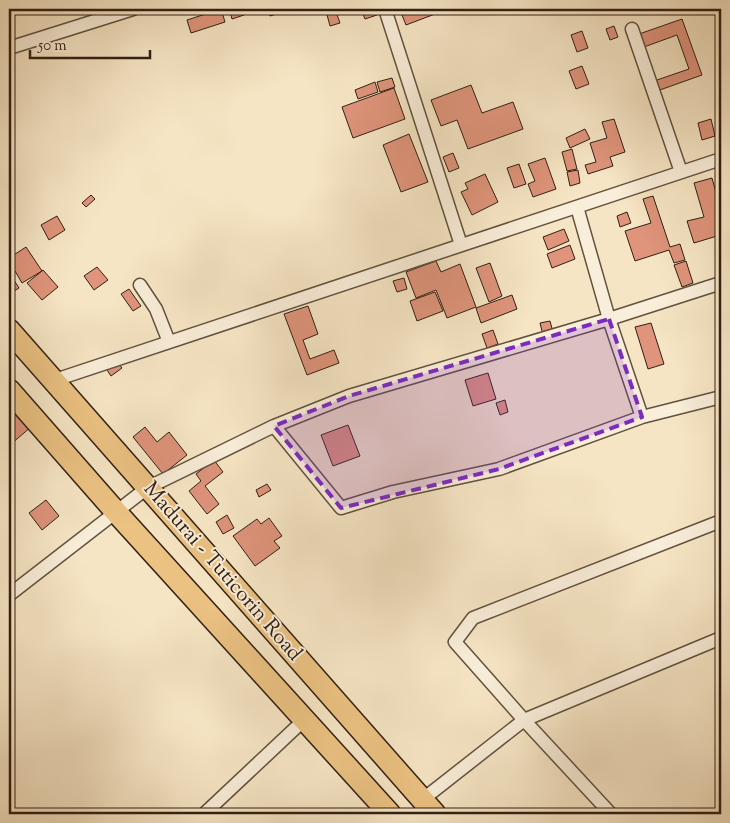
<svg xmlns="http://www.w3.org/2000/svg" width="730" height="823" viewBox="0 0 730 823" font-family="'Sorts Mill Goudy',serif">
  <rect width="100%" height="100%" fill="#f6e5c4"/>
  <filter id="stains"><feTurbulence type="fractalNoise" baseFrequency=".004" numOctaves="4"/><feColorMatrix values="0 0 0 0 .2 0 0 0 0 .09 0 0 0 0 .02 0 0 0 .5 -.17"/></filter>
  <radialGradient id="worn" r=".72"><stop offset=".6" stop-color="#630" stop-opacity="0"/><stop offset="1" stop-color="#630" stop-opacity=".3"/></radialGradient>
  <path fill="#df947b" stroke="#302013" d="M221,9L225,22L191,33L187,20Z
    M229,9H242L244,15L232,19Z
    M268,9H279L280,13L270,16Z
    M333,9H335L340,23L330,26L326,11Z
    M361,9H375L377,15L365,19Z
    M418,9H433L435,14L406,25L402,15Z
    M682,19L702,75L657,91L654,81L689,69L677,35L644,47L639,34Z
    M614,26L618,37L610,40L606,29Z
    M582,31L588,48L577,52L571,35Z
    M582,66L589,84L576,89L569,71Z
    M392,78L395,87L380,92L377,82Z
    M375,82L378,92L358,99L355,90Z
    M471,85L482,113L513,102L523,129L468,149L457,120L441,126L431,100Z
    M394,88L405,119L353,138L342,107Z
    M614,119L625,152L610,157L613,166L588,174L585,165L596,162L590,143L607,138L602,122Z
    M711,119L715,136L702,140L698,123Z
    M585,129L590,139L570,148L566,138Z
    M409,134L428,182L401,192L383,145Z
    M572,149L577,169L567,171L562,152Z
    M453,153L459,168L449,172L443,157Z
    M545,158L556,189L533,197L528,184L535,181L528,164Z
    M519,164L526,184L514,188L507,168Z
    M578,170L580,183L570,186L567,172Z
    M485,174L498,202L472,215L461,192L468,189L465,183Z
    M712,178L721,211V252L717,236L694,243L687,221L704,217L694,183Z
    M91,195L95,199L86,207L82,203Z
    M653,196L670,247L680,244L685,260L674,263L669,250L635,261L625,231L651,223L643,199Z
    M627,212L631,223L620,227L617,216Z
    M57,216L65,230L49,240L41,225Z
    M564,229L569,241L548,250L543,237Z
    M570,245L575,259L552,268L547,254Z
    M26,247L42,271L22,283L15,271L10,274L19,288L9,294V258Z
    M436,261L441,272L460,264L476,307L447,318L436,290L416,298L406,272Z
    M686,261L693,283L682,287L674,265Z
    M490,263L502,296L489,302L476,268Z
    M97,267L108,280L94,290L84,276Z
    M43,270L58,287L42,300L27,283Z
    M404,278L407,289L397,292L393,281Z
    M129,289L141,306L133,311L121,294Z
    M435,292L443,311L417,321L410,301Z
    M512,295L517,309L481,323L476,308Z
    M308,306L318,334L303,340L310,359L334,350L339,363L307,375L284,314Z
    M721,316V328L717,317Z
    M550,321L553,332L543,335L540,323Z
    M651,323L664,364L648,369L635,327Z
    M493,330L498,344L487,348L482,334Z
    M118,363L122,368L111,376L107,370Z
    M488,373L496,399L473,406L465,380Z
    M505,400L508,412L500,415L496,403Z
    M9,401L31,427L11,444L9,441Z
    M348,425L360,456L333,466L321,435Z
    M145,427L157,442L169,432L187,455L163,474L133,437Z
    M214,460L223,472L205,486L219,504L207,514L189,491L201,481L196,474Z
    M267,484L271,490L259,497L256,490Z
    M46,500L59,516L42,530L29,513Z
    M227,515L234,528L223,534L216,522Z
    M269,518L282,536L274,541L280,548L255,566L233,536L257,519L261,524Z"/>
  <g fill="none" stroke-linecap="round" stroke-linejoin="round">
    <defs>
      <path id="street" d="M385,9L461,245
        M632,29L681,172
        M9,48L133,9
        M577,207L609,319L642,417
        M140,285L156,309L169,342
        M55,380L721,159
        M274,426L341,508L393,492L499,469L642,417L721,397
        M9,595L147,488L274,426L349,396L609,319L721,283
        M422,800L524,720L721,638
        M204,814L304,720
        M611,814L524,720L455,642L473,618L721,521"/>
      <path id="primary" d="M9,330L435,814
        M9,390L116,512L390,814"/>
    </defs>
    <use href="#street" stroke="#62513f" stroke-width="15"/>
    <use href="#primary" stroke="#302013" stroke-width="24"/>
    <use href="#street" stroke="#f9eed9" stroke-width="12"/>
    <use href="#primary" stroke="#ebc282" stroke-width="21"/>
  </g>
  <path fill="#7b2cbf" fill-opacity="0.2" stroke="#7b2cbf" stroke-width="4" stroke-dasharray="10 6" stroke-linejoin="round" d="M609,319L642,417L499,469L341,508L274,426L349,396Z"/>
  <g text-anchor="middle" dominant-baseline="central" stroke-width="4" stroke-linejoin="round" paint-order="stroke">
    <g font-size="21" fill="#302013" stroke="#f9eed9">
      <text transform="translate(222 572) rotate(49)">Madurai - Tuticorin Road</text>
    </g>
  </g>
  <rect width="730" height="823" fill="none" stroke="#f6e5c4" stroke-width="30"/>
  <rect x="10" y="10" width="710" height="803" fill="none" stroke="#302013" stroke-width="2.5"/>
  <rect x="15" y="15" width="700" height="793" fill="none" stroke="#302013"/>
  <path d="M30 50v8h120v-8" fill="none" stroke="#302013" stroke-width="2.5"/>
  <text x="38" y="50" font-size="15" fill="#302013" stroke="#f9eed9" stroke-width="4" paint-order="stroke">50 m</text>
  <rect width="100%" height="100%" filter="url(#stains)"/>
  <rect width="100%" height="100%" fill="url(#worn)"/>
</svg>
